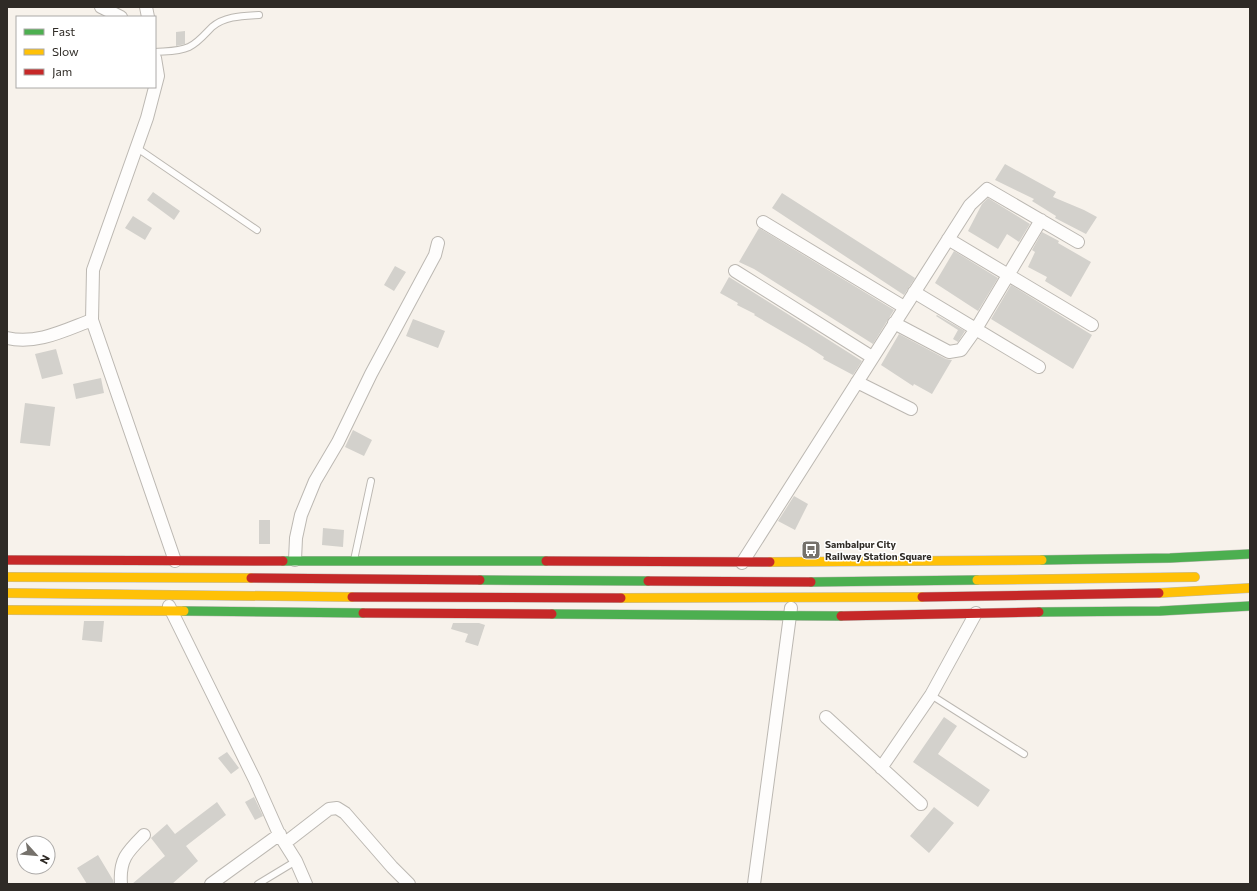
<svg xmlns="http://www.w3.org/2000/svg" width="1257" height="891" viewBox="0 0 1257 891" font-family="Commissioner,sans-serif">
  <rect width="100%" height="100%" fill="#f7f2eb"/>
  <path fill="#d3d1cc" d="M185,31V44L176,46V32Z
    M1005,164L1056,192L1053,197L1084,210L1097,217L1086,234L1055,218L1056,216L1032,201L1034,199L995,180Z
    M153,192L180,211L174,220L147,200Z
    M782,193L915,278L904,295L772,208Z
    M988,198L1030,224L1019,242L1007,234L998,249L968,231L982,204Z
    M133,216L152,228L145,240L125,228Z
    M759,228L894,310L873,344L754,269L739,262Z
    M1042,232L1059,241L1058,243L1091,262L1071,297L1045,281L1047,277L1028,267L1035,252L1032,250Z
    M954,251L998,278L978,311L935,283Z
    M395,266L406,272L394,291L384,285Z
    M729,277L862,361L853,375L823,359L824,357L807,346L754,315L755,314L737,305L738,303L720,293Z
    M1011,285L1092,335L1073,369L991,319Z
    M937,315L965,331L958,342L953,339L958,330L936,316Z
    M413,319L445,331L438,348L406,336Z
    M899,334L946,359L952,360L932,394L914,384L913,386L881,365Z
    M56,349L63,374L42,379L35,354Z
    M101,378L104,393L76,399L73,384Z
    M25,403L55,407L50,446L20,443Z
    M353,430L372,440L364,456L345,447Z
    M794,496L808,504L795,530L778,521Z
    M259,520H270V544H259Z
    M323,528L344,530L343,547L322,545Z
    M84,621H104L102,642L82,640Z
    M453,623H479L485,625L478,646L465,642L468,634L451,629Z
    M944,717L957,726L938,754L990,790L978,807L913,762Z
    M227,752L239,768L231,774L218,758Z
    M254,797L263,816L255,820L245,802Z
    M217,802L226,815L186,846L198,861L172,884H132L165,856L151,838L167,824L175,834Z
    M934,807L954,823L929,853L910,836Z
    M98,855L113,880L114,884H87L77,868Z"/>
  <g fill="none" stroke-linecap="round" stroke-linejoin="round">
    <defs>
      <path id="lane" d="M155,52C166,51 178,52 189,47C198,43 205,34 212,27C225,16 243,16 259,15
        M137,148L257,230
        M354,560L371,481
        M931,695L1024,754
        M258,884L296,861"/>
      <path id="street" d="M101,7L121,17
        M146,7L148,17
        M155,58L158,76L147,118L93,270L92,320L175,561
        M763,222L904,307
        M948,239L1092,325
        M735,271L872,357
        M914,292L1039,367
        M894,323L949,352L961,350L976,329L1041,220
        M7,338C37,345 65,330 92,320
        M857,382L911,409
        M295,560L296,538L301,515L315,481L338,442L371,374L435,255L438,243
        M742,563L970,205L987,189L1078,242
        M169,606L255,780L279,834L296,861L306,884
        M826,717L921,804
        M881,768L931,695L976,613
        M285,843L329,809L337,808L345,813L392,867L409,884
        M121,884C119,859 128,851 144,835
        M211,884L280,834
        M754,884L791,608"/>
      <path id="fast" d="M1042,560L1170,558L1250,554
        M283,561H546
        M480,580L648,581
        M811,582L977,580
        M184,611L363,613
        M1039,612L1160,611L1250,606
        M552,614L841,616"/>
      <path id="slow" d="M770,562L1042,560
        M7,577L251,578
        M977,580L1195,577
        M7,593L352,597
        M1159,593L1250,588
        M621,598L922,597
        M7,610L184,611"/>
      <path id="jam" d="M7,560L283,561
        M546,561L770,562
        M251,578L480,580
        M648,581L811,582
        M352,597L621,598
        M922,597L1159,593
        M363,613L552,614
        M841,616L1039,612"/>
    </defs>
    <use href="#lane" stroke="#bcb8b2" stroke-width="8"/>
    <use href="#street" stroke="#bcb8b2" stroke-width="14"/>
    <use href="#fast" stroke="#bcb8b2" stroke-width="10"/>
    <use href="#slow" stroke="#bcb8b2" stroke-width="10"/>
    <use href="#jam" stroke="#bcb8b2" stroke-width="10"/>
    <use href="#lane" stroke="#fefdfc" stroke-width="6"/>
    <use href="#street" stroke="#fefdfc" stroke-width="12"/>
    <use href="#fast" stroke="#4caf50" stroke-width="9"/>
    <use href="#slow" stroke="#ffc107" stroke-width="9"/>
    <use href="#jam" stroke="#c62828" stroke-width="9"/>
  </g>
  <defs>
    <symbol id="bus-square" viewBox="-11 -11 22 22"><rect x="-9" y="-9" width="18" height="18" rx="4" fill="#75716b" stroke="#fff"/><path d="M-5-6H5V4H4V6H2V4H-2V6H-4V4H-5ZM-3.5-4V0h7V-4ZM-3.5 1.2v1.5H-2V1.2ZM2 1.2v1.5H3.5V1.2Z" fill="#fff"/></symbol>
  </defs>
  <g fill-rule="evenodd">
    <use href="#bus-square" x="800" y="539" width="22" height="22"/>
  </g>
  <g text-anchor="middle" dominant-baseline="central" stroke-width="3" stroke-linejoin="round" paint-order="stroke">
    <g font-size="10" font-weight="bold" fill="#2f2b26" stroke="#fff" text-anchor="start">
      <text x="825" y="544">Sambalpur City<tspan x="825" dy="12">Railway Station Square</tspan></text>
    </g>
  </g>
  <rect width="1257" height="891" fill="none" stroke="#2f2b26" stroke-width="16"/>
  <rect x="16" y="16" width="140" height="72" fill="#ffffff" stroke="#acaaa8"/>
  <rect x="24" y="29" width="20" height="6" fill="#4caf50" stroke="#acaaa8"/>
  <text x="52" y="36" font-size="12" fill="#2f2b26">Fast</text>
  <rect x="24" y="49" width="20" height="6" fill="#ffc107" stroke="#acaaa8"/>
  <text x="52" y="56" font-size="12" fill="#2f2b26">Slow</text>
  <rect x="24" y="69" width="20" height="6" fill="#c62828" stroke="#acaaa8"/>
  <text x="52" y="76" font-size="12" fill="#2f2b26">Jam</text>
  <g transform="translate(36 855) rotate(117)"><circle r="19" fill="#ffffff" stroke="#acaaa8"/>
  <path d="M0-3L7 15L0 10L-7 15Z" fill="#75716b"/>
  <text y="-6" font-size="11" font-weight="bold" text-anchor="middle" fill="#2f2b26">N</text>
  </g>
</svg>
